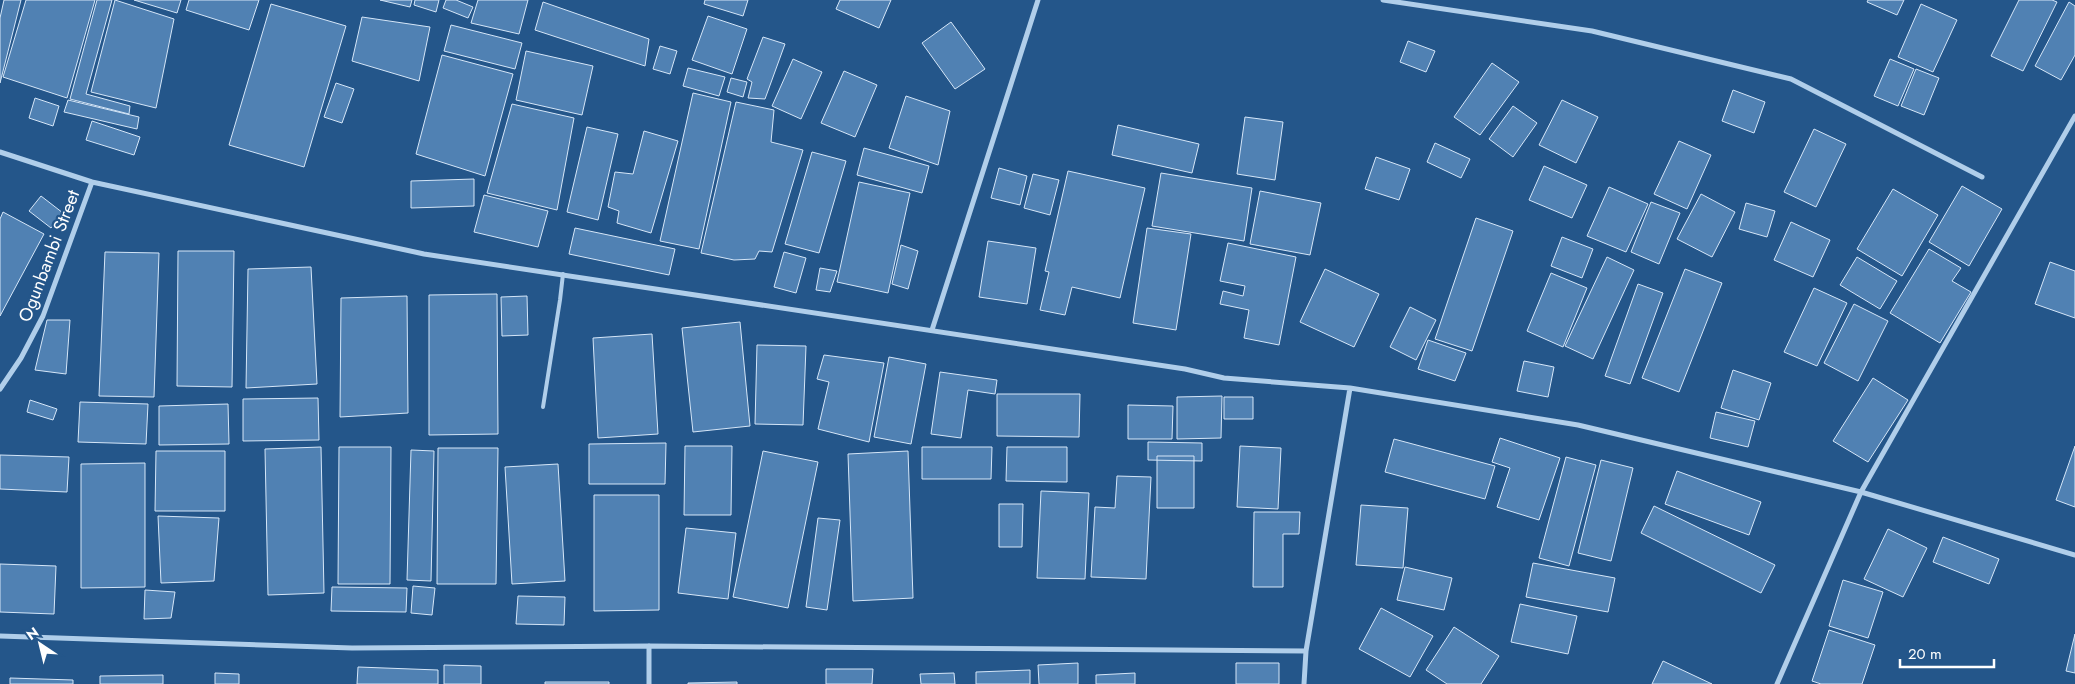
<svg xmlns="http://www.w3.org/2000/svg" width="2075" height="684" viewBox="0 0 2075 684" font-family="Jost,sans-serif">
  <rect width="100%" height="100%" fill="#24568a"/>
  <path fill="#5081b3" stroke="#d5e6f8" d="M4,0H21L0,83V18Z
    M26,0H95L67,98L3,77Z
    M97,0H112L86,94L130,106L129,114L70,99Z
    M115,0L174,19L156,108L91,92Z
    M134,0H181L177,13Z
    M189,0H259L249,30L186,10Z
    M380,0H412L410,7Z
    M415,0H439L436,12L414,5Z
    M446,0H456L473,7L468,18L443,8Z
    M478,0H528L519,34L471,23Z
    M705,0H748L743,16L704,4Z
    M840,0H891L879,28L836,9Z
    M1868,0H1904L1897,15L1867,2Z
    M2019,0H2052L2057,2L2023,71L1991,56Z
    M543,2L649,39L645,66L535,30Z
    M2069,2L2075,6V55L2061,80L2035,66Z
    M271,4L346,26L304,167L229,145Z
    M1921,4L1957,20L1933,72L1898,57Z
    M708,16L747,29L732,74L692,60Z
    M362,17L430,27L419,81L352,61Z
    M951,22L985,69L955,89L922,43Z
    M451,25L522,43L515,69L444,51Z
    M763,37L785,44L765,99L748,98L752,82L747,79Z
    M1408,41L1435,51L1426,72L1400,62Z
    M660,46L677,51L670,74L653,69Z
    M526,51L593,66L582,115L516,100Z
    M442,55L513,74L485,176L416,154Z
    M793,59L822,72L801,119L772,106Z
    M1890,59L1914,69L1898,106L1874,96Z
    M1492,63L1519,82L1480,135L1454,117Z
    M688,68L725,77L719,96L683,86Z
    M1916,69L1939,78L1924,115L1901,106Z
    M844,71L877,85L855,137L821,123Z
    M731,78L747,82L743,97L727,92Z
    M336,83L354,89L342,123L324,117Z
    M1733,90L1765,102L1754,133L1722,121Z
    M693,93L731,102L699,249L660,241Z
    M906,96L950,111L938,165L889,148Z
    M35,98L59,106L53,126L29,118Z
    M68,100L139,117L137,129L64,112Z
    M1562,100L1598,117L1576,163L1539,145Z
    M736,102L774,110L771,142L803,150L772,252L759,251L755,259L734,260L701,253Z
    M512,104L574,118L557,210L487,193Z
    M1513,106L1537,123L1513,157L1489,139Z
    M1245,117L1283,122L1275,180L1237,174Z
    M92,121L140,137L134,155L86,140Z
    M1118,125L1199,144L1192,173L1112,155Z
    M587,127L618,134L598,220L567,212Z
    M1814,129L1846,144L1816,207L1784,192Z
    M644,131L678,141L651,233L617,223L619,211L608,207L615,172L633,174Z
    M1679,141L1711,155L1687,209L1654,194Z
    M1435,143L1470,159L1461,178L1427,162Z
    M864,148L929,166L922,193L857,175Z
    M812,152L846,161L819,253L785,244Z
    M1376,157L1410,169L1399,200L1365,189Z
    M1544,166L1587,185L1572,218L1529,200Z
    M999,168L1027,176L1020,205L991,198Z
    M1068,171L1145,188L1120,298L1072,287L1065,315L1040,310L1049,272L1045,271Z
    M1161,173L1252,188L1244,241L1152,226Z
    M1033,174L1059,180L1050,215L1024,208Z
    M474,179V206L411,208V181Z
    M859,182L910,193L888,293L837,282Z
    M1962,186L2002,209L1969,266L1929,242Z
    M1609,187L1648,204L1626,252L1587,236Z
    M1893,189L1938,215L1902,276L1857,249Z
    M1260,191L1321,203L1310,255L1250,244Z
    M1701,194L1735,212L1712,257L1677,239Z
    M484,195L548,211L538,247L474,232Z
    M41,196L63,213L51,228L29,211Z
    M1651,202L1680,213L1659,264L1631,252Z
    M1746,203L1775,211L1767,237L1739,229Z
    M3,212L44,234L0,316V219Z
    M1476,218L1513,231L1472,351L1435,339Z
    M1791,222L1830,240L1813,277L1774,260Z
    M575,228L675,249L669,275L569,254Z
    M1147,228L1191,234L1176,330L1133,323Z
    M1562,237L1593,249L1582,278L1551,266Z
    M988,241L1036,248L1027,304L979,297Z
    M1228,243L1296,257L1279,345L1244,338L1249,310L1220,304L1223,291L1243,296L1245,286L1220,281Z
    M901,245L918,251L908,289L892,284Z
    M1929,249L1961,268L1952,281L1971,292L1940,343L1890,313Z
    M178,251H234L232,387L177,386Z
    M105,252L159,253L154,397L99,396Z
    M784,252L806,258L796,293L774,287Z
    M1607,257L1634,270L1593,359L1565,346Z
    M1857,257L1897,281L1880,309L1840,285Z
    M2050,262L2075,271V318L2035,304Z
    M311,267L317,384L246,388L248,269Z
    M820,268L837,271L830,292L816,290Z
    M1325,269L1379,294L1354,347L1300,322Z
    M1685,269L1722,283L1679,392L1642,378Z
    M1551,273L1587,288L1563,347L1527,331Z
    M1638,284L1663,293L1630,384L1605,376Z
    M1814,288L1847,303L1817,366L1784,352Z
    M497,294L498,434L429,435V295Z
    M407,296L408,413L340,417L341,298Z
    M527,296L528,335L502,336L501,297Z
    M1854,304L1888,321L1858,381L1824,363Z
    M1410,307L1436,320L1416,360L1390,347Z
    M47,320H70L66,374L35,370Z
    M740,322L750,426L693,432L682,328Z
    M652,334L658,434L598,438L593,338Z
    M1428,340L1466,353L1455,381L1418,369Z
    M757,345L806,346L803,425L755,424Z
    M824,355L884,363L869,442L818,429L829,382L817,379Z
    M889,357L926,364L911,444L874,437Z
    M1524,361L1554,367L1548,397L1517,391Z
    M1733,370L1771,383L1759,420L1721,408Z
    M940,372L997,380L995,394L968,390L961,438L931,434Z
    M1873,378L1908,400L1868,462L1833,441Z
    M997,394H1080L1079,437L997,436Z
    M1222,396L1221,438L1177,439V397Z
    M1224,397H1253V419H1224Z
    M318,398L319,440L243,441V399Z
    M30,400L57,409L53,420L27,412Z
    M80,402L148,404L146,444L78,442Z
    M228,404L229,444L159,445V406Z
    M1128,405L1173,406L1172,439H1128Z
    M1716,412L1755,421L1748,447L1710,438Z
    M1500,438L1560,458L1539,520L1497,507L1510,468L1492,462Z
    M1394,439L1495,466L1485,499L1385,472Z
    M1148,442L1202,443V461L1148,460Z
    M666,443L665,484H589V444Z
    M685,446H732L731,515H684Z
    M1240,446L1281,448L1278,509L1237,507Z
    M2075,446V507L2056,500Z
    M321,447L324,593L268,595L265,449Z
    M339,447H391L390,584H338Z
    M922,447H992L991,479H922Z
    M1007,447H1067V482L1006,481Z
    M438,448H498L496,584H437Z
    M411,450L434,451L431,581L407,580Z
    M156,451H225V511H155Z
    M763,451L818,462L788,608L733,597Z
    M908,451L913,598L853,601L848,454Z
    M0,455L69,457L67,492L0,489Z
    M1157,456H1194V508H1157Z
    M1566,457L1596,465L1569,566L1539,558Z
    M1601,460L1633,468L1611,561L1578,553Z
    M145,463V587L81,588V464Z
    M558,464L565,581L512,584L505,467Z
    M1677,471L1761,502L1749,535L1665,504Z
    M1117,476L1151,477L1146,579L1091,577L1095,507L1115,508Z
    M1041,491L1089,493L1085,579L1037,578Z
    M594,495H659V610L594,611Z
    M999,504H1023L1022,547H999Z
    M1361,505L1408,508L1403,568L1356,565Z
    M1654,506L1775,565L1761,593L1641,533Z
    M1254,512H1300L1299,534H1283V587H1253Z
    M158,516L219,518L214,581L161,583Z
    M818,518L840,520L827,610L806,607Z
    M686,528L736,533L728,599L678,593Z
    M1888,529L1927,548L1903,597L1864,579Z
    M1943,537L1999,559L1989,584L1933,562Z
    M1533,563L1615,578L1608,612L1526,597Z
    M0,564L56,566L54,614L0,612Z
    M1405,567L1452,578L1444,610L1397,600Z
    M1843,580L1883,592L1868,638L1829,626Z
    M413,586L435,588L432,615L411,613Z
    M332,587L407,588L406,612L331,611Z
    M145,590L175,592L171,618L144,619Z
    M518,596L565,597L564,625L516,624Z
    M1520,604L1577,616L1568,654L1511,642Z
    M1381,608L1433,636L1410,677L1359,649Z
    M1454,627L1499,656L1481,684H1447L1426,670Z
    M1829,630L1875,645L1862,684H1821L1812,681Z
    M2075,634V673L2066,671Z
    M1663,661L1712,684H1652Z
    M1078,663V684H1039L1038,665Z
    M1236,663H1279V684H1236Z
    M444,665L481,666V684H444Z
    M358,667L438,670V684H357Z
    M826,669H873L872,684H826Z
    M1030,670V684H976V672Z
    M215,673L239,674V684H215Z
    M954,673L955,684H921L920,674Z
    M1135,673V684H1096V675Z
    M163,675V684H100V676Z
    M10,678L73,680V684H10Z
    M545,682H609V684H545Z
    M737,682V684H688V683Z"/>
  <g fill="none" stroke-linecap="round" stroke-linejoin="round">
    <path stroke="#b0ceea" stroke-width="4" d="M543,407L560,300L563,274"/>
    <path stroke="#b0ceea" stroke-width="5" d="M1383,0L1592,31L1791,79L1982,177
      M0,152L92,182L424,254L1185,369L1224,378L1350,388L1306,651L1304,684
      M932,330L1038,0
      M1350,388L1578,425L1861,492L2075,555
      M0,389L21,358L43,316L92,182
      M0,636L352,648L649,646L1306,651
      M649,646V684
      M1777,684L1861,492L2075,116"/>
  </g>
  <g text-anchor="middle" dominant-baseline="central" stroke-width="4.5" stroke-linejoin="round" paint-order="stroke">
    <g font-size="18" fill="#fff" stroke="#24568a">
      <text transform="translate(49 256) rotate(-69)">Ogunbambi Street</text>
    </g>
  </g>
  <g transform="translate(40 644) rotate(325)" stroke="#24568a" stroke-width="4" paint-order="stroke">
  <path d="M0-4L9 19L0 12L-9 19Z" fill="#ffffff"/>
  <text y="-8" font-size="14" font-weight="bold" text-anchor="middle" fill="#ffffff">N</text>
  </g>
  <path d="M1900 659v8h94v-8" fill="none" stroke="#ffffff" stroke-width="2.5"/>
  <text x="1908" y="659" font-size="15" fill="#ffffff" stroke="#24568a" stroke-width="4" paint-order="stroke">20 m</text>
</svg>
